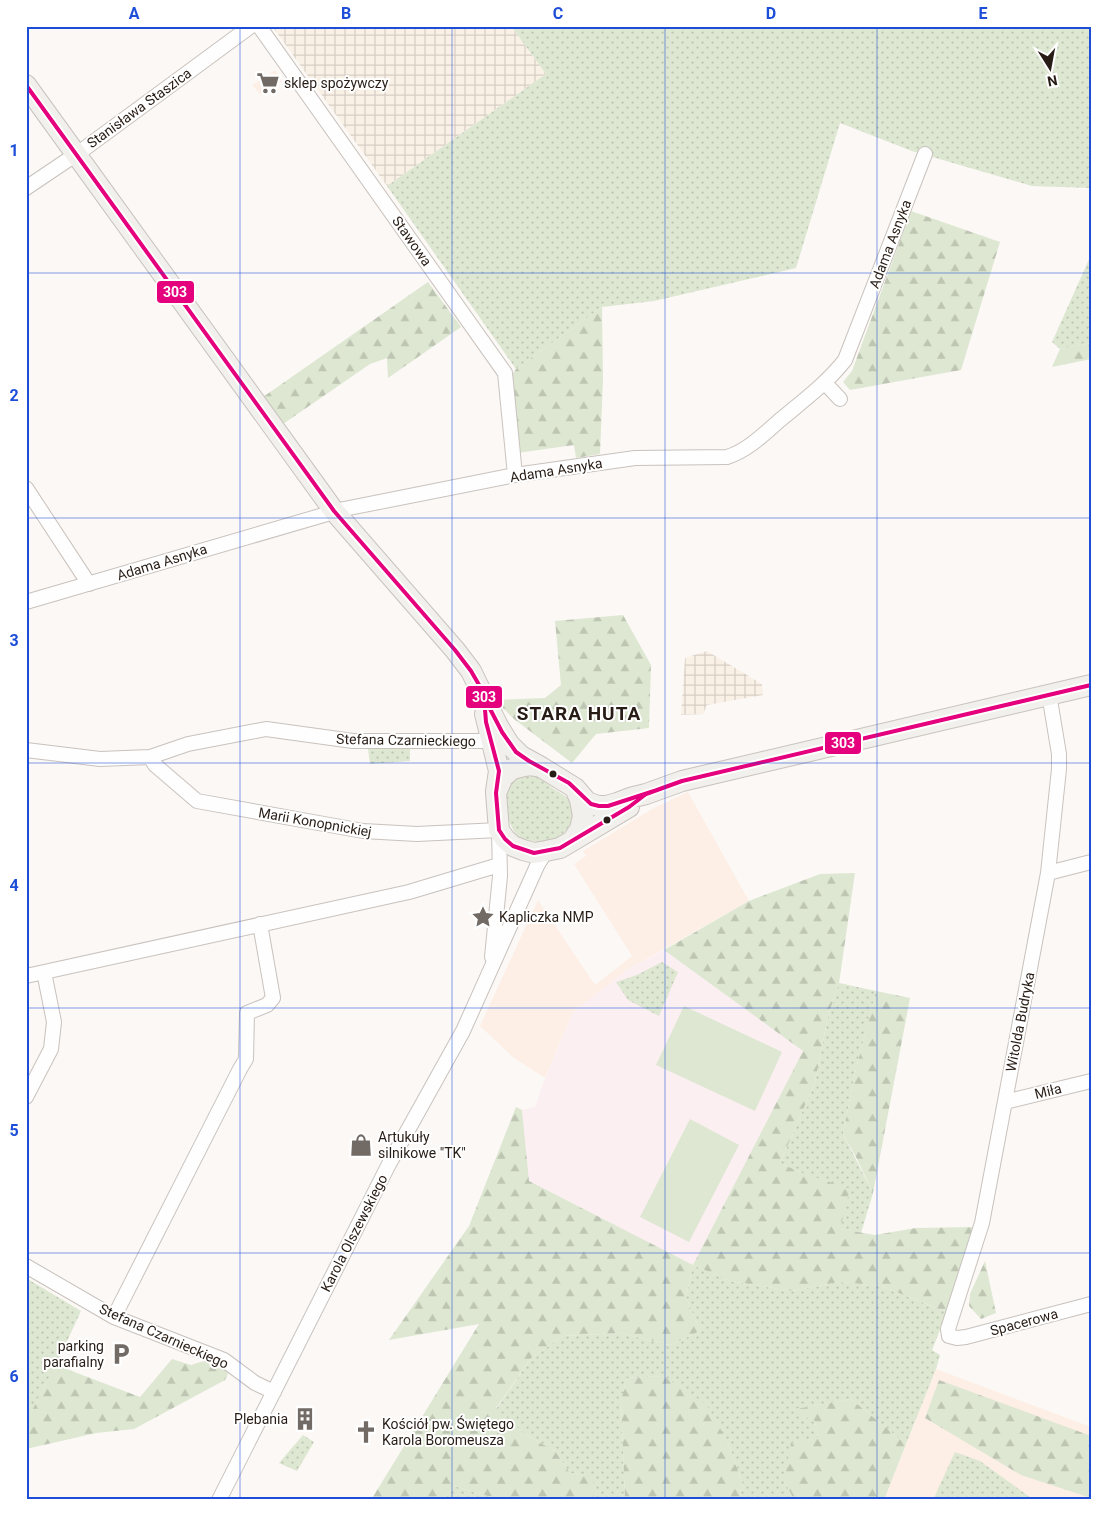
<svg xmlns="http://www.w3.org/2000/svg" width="1117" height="1526" viewBox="0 0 1117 1526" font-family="Roboto,sans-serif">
  <defs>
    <pattern id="industrial-grid" width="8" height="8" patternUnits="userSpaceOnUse" patternTransform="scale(1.25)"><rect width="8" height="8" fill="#faf1e6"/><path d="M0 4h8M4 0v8" fill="none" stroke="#d6cec5"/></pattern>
    <pattern id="green-dots" width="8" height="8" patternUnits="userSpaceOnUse" patternTransform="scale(1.25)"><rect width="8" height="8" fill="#dde7d1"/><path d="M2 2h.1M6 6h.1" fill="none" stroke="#bec6b3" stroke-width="1.8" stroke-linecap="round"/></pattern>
    <pattern id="forest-firs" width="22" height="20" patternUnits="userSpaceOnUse" patternTransform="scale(1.25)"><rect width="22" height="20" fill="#dde7d1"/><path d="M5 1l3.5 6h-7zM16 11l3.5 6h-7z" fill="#bec6b3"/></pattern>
  </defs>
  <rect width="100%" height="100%" fill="#fbf8f5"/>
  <path fill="#fdefe6" d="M275,70L282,81L261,95L252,85Z
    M688,792L749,901L627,970L573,1012L545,1078L514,1058L480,1026L538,900L595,985L632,956L574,864L586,856L583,851L652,809Z
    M936,1369L1091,1427V1500H884Z"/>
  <path fill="url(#industrial-grid)" d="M272,26H511L546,74L387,186Z
    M707,651L762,684L763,695L707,705L703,714L681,715L685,658Z"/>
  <path fill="#fceff2" d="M664,950L803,1051L693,1265L529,1181L522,1110L535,1107L543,1084L573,1012L627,970Z"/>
  <path fill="url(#green-dots)" d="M511,26H1091V188L1032,186L912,151L840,123L796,268L654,301L602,307L516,369L387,186L546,74Z
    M1091,255V343L1060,349L1052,342Z
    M410,748V761L370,764L368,749Z
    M524,774C538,775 543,781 554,789C558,792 564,794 567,798C575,807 575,820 567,829C561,837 550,842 540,842C532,841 525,841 518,836C508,828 502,797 509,786C513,780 518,777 524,774Z
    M662,962L678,972L659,1016L628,1000L616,982L637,975Z
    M839,983L876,991L855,1073L843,1134L873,1193L861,1233L840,1229L800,1172L780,1163L815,1082L828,1016Z
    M693,1265L730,1281L792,1291L839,1282L881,1286L947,1312L932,1350L940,1355L936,1369L906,1444L851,1399L791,1410L815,1421L818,1437L784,1480L794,1500H739L743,1485L727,1440L706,1405L663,1376L627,1378L621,1400L625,1500H594L592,1478L570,1473L555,1451L526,1435L496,1409L532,1357L563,1336L620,1333L670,1345L700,1331L686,1297Z
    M26,1278L81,1311L56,1365L30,1414L26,1416Z
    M303,1435L314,1442L297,1471L279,1463Z
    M955,1452L980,1461L1034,1500H933Z
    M454,1486L501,1500H443Z"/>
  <path fill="url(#forest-firs)" d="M911,211L1000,242L961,370L850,390L843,382L852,371Z
    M428,282L461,327L388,378L387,358L370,364L283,424L263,397Z
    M602,307L603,378L600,454L576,458L574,445L517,453L510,378L516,369Z
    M1091,343V359L1052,367L1060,349Z
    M623,615L651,665L649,728L596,734L572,763L514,719L495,700L545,698L561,685L555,621Z
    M855,873L839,983L828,1016L815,1082L780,1163L800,1172L850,1189L840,1229L875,1235L916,1228L975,1227L947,1312L881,1286L839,1282L792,1291L730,1281L693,1265L686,1297L700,1331L670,1345L620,1333L563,1336L532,1357L496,1408L526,1435L555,1451L570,1473L593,1478L594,1500H501L454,1486L443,1500H371L479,1324L389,1340L469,1226L516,1107L522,1110L529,1181L693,1265L803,1051L664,950L749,901L820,874Z
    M876,991L910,998L873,1193L857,1159L843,1134L855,1073Z
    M985,1261L996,1313L981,1319L969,1306L970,1294Z
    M172,1359L191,1365L207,1360L223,1367L228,1374L225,1380L134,1429L96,1433L26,1449V1416L30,1414L56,1365L140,1397Z
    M663,1376L706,1404L727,1440L743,1485L739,1500H625L621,1400L627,1378Z
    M939,1380L1091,1436V1498L1021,1475L925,1418Z
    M851,1399L906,1444L884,1500H794L784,1480L791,1443L818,1437L815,1421L790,1410Z"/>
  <path fill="#dde7d1" d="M684,1006L782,1052L755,1111L656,1065Z
    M690,1119L739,1145L689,1242L640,1217Z"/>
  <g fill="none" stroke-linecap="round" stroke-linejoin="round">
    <defs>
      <path id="street" d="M259,26L505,373L515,475
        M26,188L84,149L251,26
        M825,383L840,399
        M26,488L89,584
        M26,602L344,509L515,475L635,458L727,457C747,451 764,434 780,420C803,401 827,383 845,360L925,154
        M1049,694L1059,754V769L1048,873L982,1223L948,1329L949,1336L957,1338L966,1337L1091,1304
        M26,750L100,759L150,757L188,744L266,729L353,741H491
        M150,757L155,765L197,801L363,831L417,834L499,830L500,876L492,957
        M1048,873L1091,862
        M26,976L409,892L499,865
        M26,1097L51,1049L54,1022L44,972
        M1005,1102L1091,1081
        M26,1266L114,1317L224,1360L255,1383L274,1392
        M114,1317L240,1069L246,1059L247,1013L267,1005L273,998L260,924
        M219,1500L389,1164L463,1031L537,866L546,851"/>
      <path id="secondary" d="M26,85L334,511L455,650L471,671L498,726L509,744L521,756L541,767
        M485,714L499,771L496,791
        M575,788L587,802L598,806H606L617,803L630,798L646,794L682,781L1091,685
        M572,841L580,829L583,816L580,800L575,788L541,767L529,765L512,769L503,777L496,793L499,830L505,839L513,846L523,850L534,853L546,851L560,848L572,841L629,807"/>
    </defs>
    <use href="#street" stroke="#c9c2bd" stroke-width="16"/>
    <use href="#secondary" stroke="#c9c2bd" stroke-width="22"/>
    <use href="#street" stroke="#fefefe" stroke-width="14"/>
    <use href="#secondary" stroke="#f2f0ec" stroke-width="20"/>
    <defs>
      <path id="bus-1" d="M26,85L334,511L455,650L471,671L482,690L484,697L486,722L499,771L496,793L499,830L505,839L513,846L534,853L560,848L629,807L646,794L682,781L1091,685
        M487,703L502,732L516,752L529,761L569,783L591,804L599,806H608L654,791"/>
    </defs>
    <use href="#bus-1" stroke="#fff" stroke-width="8"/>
    <use href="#bus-1" stroke="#e5007d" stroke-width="4"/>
  </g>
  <path fill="none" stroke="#1d4ed8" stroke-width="1" stroke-opacity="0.55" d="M240,26V1500M452,26V1500M665,26V1500M877,26V1500M26,273H1091M26,518H1091M26,763H1091M26,1008H1091M26,1253H1091"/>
  <defs>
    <symbol id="supermarket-bare" viewBox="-9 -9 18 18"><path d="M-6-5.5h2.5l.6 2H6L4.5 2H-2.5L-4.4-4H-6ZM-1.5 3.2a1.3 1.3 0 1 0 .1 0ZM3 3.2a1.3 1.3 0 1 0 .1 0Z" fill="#726a64" stroke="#fff" stroke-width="2.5" paint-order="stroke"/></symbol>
    <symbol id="sight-bare" viewBox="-9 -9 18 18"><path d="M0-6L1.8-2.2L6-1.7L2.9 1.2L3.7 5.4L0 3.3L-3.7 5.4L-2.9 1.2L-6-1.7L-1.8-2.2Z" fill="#726a64" stroke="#fff" stroke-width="2.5" paint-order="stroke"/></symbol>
    <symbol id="shop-bare" viewBox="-9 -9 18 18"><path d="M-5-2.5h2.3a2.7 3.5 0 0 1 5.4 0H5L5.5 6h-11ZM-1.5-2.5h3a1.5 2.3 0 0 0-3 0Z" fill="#726a64" stroke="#fff" stroke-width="2.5" paint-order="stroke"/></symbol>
    <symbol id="parking-bare" viewBox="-9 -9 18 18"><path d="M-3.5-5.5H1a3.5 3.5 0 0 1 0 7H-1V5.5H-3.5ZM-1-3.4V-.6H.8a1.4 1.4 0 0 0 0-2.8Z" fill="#726a64" stroke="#fff" stroke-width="2.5" paint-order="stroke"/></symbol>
    <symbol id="building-bare" viewBox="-9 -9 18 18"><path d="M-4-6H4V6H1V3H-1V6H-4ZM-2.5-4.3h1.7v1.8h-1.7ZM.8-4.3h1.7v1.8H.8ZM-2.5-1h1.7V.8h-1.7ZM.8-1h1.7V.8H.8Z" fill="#726a64" stroke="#fff" stroke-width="2.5" paint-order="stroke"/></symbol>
    <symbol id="church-bare" viewBox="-9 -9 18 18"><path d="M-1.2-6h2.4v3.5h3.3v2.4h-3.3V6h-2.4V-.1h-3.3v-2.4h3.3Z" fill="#726a64" stroke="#fff" stroke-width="2.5" paint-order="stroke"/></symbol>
  </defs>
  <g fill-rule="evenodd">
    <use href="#supermarket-bare" x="252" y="67" width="32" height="32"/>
    <use href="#sight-bare" x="467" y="901" width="32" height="32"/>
    <use href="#shop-bare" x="345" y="1129" width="32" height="32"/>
    <use href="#parking-bare" x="105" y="1338" width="32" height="32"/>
    <use href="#building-bare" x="289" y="1403" width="32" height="32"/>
    <use href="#church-bare" x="350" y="1416" width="32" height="32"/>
  </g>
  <g fill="#281d16" stroke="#fff" stroke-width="2">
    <circle cx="553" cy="774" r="4.5"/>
    <circle cx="607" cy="820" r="4.5"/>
  </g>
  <g text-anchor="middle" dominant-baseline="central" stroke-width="4" stroke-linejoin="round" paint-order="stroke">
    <g font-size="14" fill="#281d16" stroke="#fff" text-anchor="start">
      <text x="284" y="83">sklep spożywczy</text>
      <text x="499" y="917">Kapliczka NMP</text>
      <text x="378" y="1137">Artukuły<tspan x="378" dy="16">silnikowe "TK"</tspan></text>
      <text x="104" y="1346" text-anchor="end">parking<tspan x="104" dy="16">parafialny</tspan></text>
      <text x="288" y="1419" text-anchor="end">Plebania</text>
      <text x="382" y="1424">Kościół pw. Świętego<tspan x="382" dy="16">Karola Boromeusza</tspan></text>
    </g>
    <g font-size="14" fill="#281d16" stroke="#fff">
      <text transform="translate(139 108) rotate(-36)">Stanisława Staszica</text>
      <text transform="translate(412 241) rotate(55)">Stawowa</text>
      <text transform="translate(890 244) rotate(-69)">Adama Asnyka</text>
      <text transform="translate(556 470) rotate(-9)">Adama Asnyka</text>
      <text transform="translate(162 562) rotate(-17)">Adama Asnyka</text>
      <text transform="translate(406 740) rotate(1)">Stefana Czarnieckiego</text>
      <text transform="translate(315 822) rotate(10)">Marii Konopnickiej</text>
      <text transform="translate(1020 1022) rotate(-79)">Witolda Budryka</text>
      <text transform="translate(1048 1091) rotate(-14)">Miła</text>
      <text transform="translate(354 1233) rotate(-63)">Karola Olszewskiego</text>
      <text transform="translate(1024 1322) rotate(-15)">Spacerowa</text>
      <text transform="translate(164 1336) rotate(24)">Stefana Czarnieckiego</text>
    </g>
    <g font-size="19" font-weight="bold" letter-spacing="1" fill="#281d16" stroke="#fff">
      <text x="579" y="713">STARA HUTA</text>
    </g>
  </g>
  <g stroke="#fff" stroke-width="2">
    <rect x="156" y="280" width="39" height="24" rx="5" fill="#e5007d"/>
    <rect x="465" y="685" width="38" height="24" rx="5" fill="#e5007d"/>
    <rect x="824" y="731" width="38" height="24" rx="5" fill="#e5007d"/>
  </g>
  <g font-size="14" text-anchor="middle" font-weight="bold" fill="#fff">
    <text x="175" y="297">303</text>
    <text x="484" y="702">303</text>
    <text x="843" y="748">303</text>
  </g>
  <rect width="1117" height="1526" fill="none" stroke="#ffffff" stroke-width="55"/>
  <g transform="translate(1050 68) rotate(169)" stroke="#ffffff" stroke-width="4" paint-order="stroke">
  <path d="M0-4L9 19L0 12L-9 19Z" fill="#281d16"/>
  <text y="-8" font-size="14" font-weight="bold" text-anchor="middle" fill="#281d16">N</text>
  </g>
  <rect x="28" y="28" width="1062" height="1470" fill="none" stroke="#1d4ed8" stroke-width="2"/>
  <g font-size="16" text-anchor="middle" font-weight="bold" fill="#1d4ed8">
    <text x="134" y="19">A</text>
    <text x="346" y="19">B</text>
    <text x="558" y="19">C</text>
    <text x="771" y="19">D</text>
    <text x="983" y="19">E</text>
    <text x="14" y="156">1</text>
    <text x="14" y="401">2</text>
    <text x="14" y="646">3</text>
    <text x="14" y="891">4</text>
    <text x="14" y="1136">5</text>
    <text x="14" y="1382">6</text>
  </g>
</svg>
